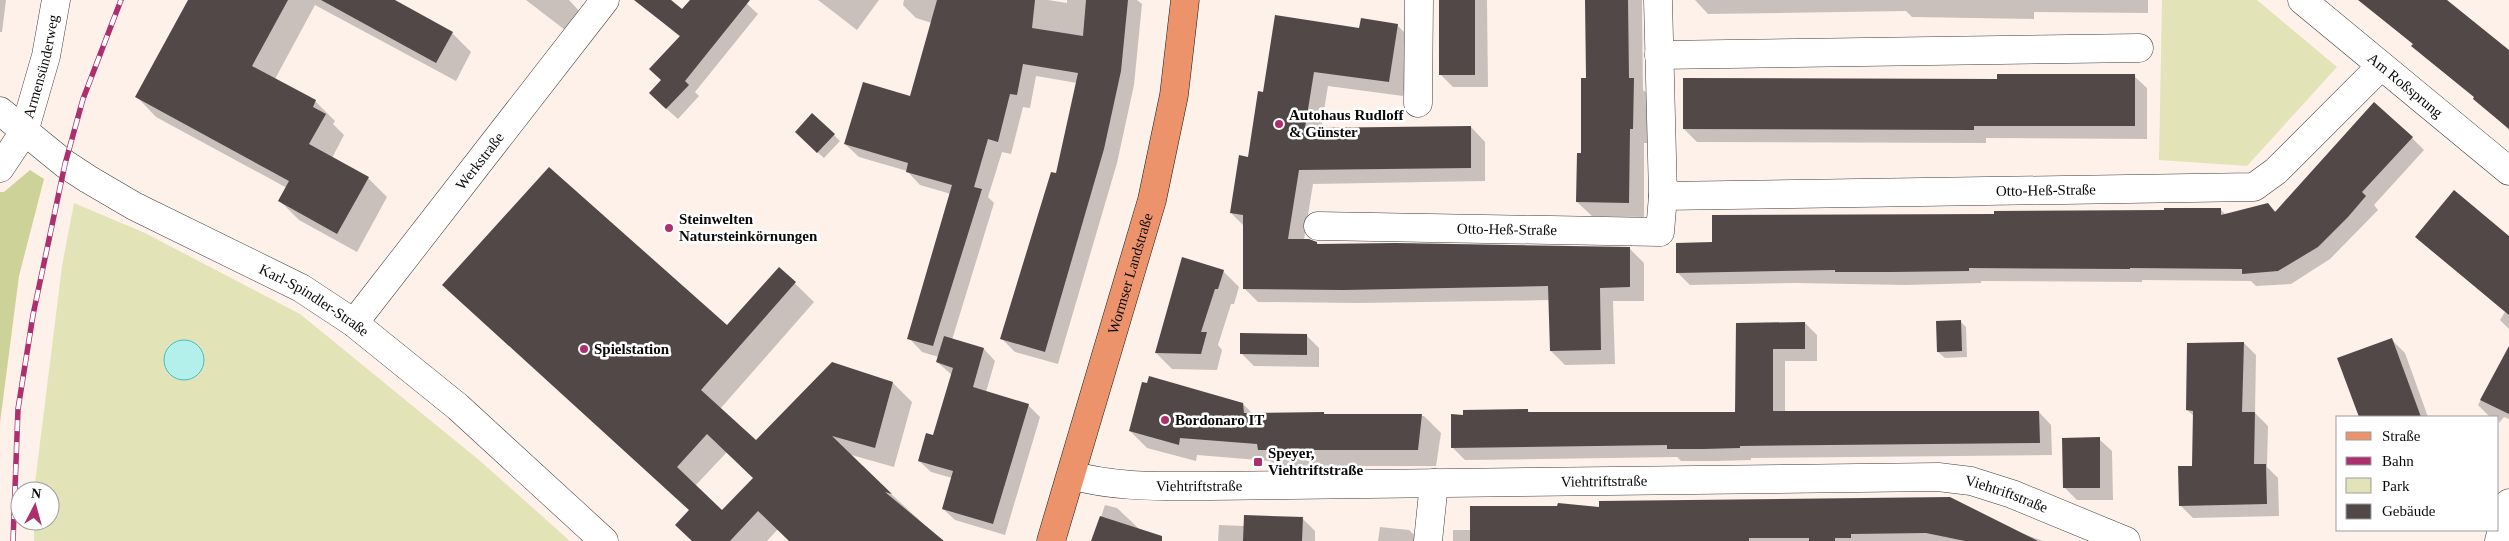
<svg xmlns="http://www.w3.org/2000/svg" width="2509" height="541" viewBox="0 0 2509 541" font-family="Georgia,serif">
  <rect width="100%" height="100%" fill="#fdf1ea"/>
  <path fill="#e2e4b7" d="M2162,0H2257L2337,67L2247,166L2159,160Z
    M74,203L145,233L300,314L479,460L570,541H34V521H50V491H35V483L62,266Z"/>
  <path fill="#cdd398" d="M30,170L44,179L19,276L0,423V192H4Z"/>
  <path fill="#b3f0eb" stroke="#41c0ba" d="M164 360a20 20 0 1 1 40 0a20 20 0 1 1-40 0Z"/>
  <path fill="#0003" fill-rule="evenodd" d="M0,0H6L2,32H0Z
    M190,0H392L452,33L471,52L456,81L315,5L275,79L315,101L335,121L333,124L344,135L332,158L368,178L387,197L357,252L299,220L280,201L287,188L156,117L137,97Z
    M526,0H569L580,12L565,30Z
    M660,0H669L683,11L691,0H743L758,14L695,92L699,96L678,119L661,104L662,81L680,37L651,12Z
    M818,0H879L857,30Z
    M904,0H1048L1067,3V0H1137L1142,4L1134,85L1117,163L1058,364L1015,352L1002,339L1057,175L1077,83L1036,76L1030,108L1023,107L1011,154L1002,152L988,197L994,203L952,340L984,349L995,361L986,392L1028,405L1040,417L1005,535L955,520L943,509L952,478L931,472L919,461L934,436L952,375L937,362L939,357L922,352L909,338L951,194L920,185L907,171L859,157L845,144L911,98L932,23L916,18L903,5Z
    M1441,0H1487L1488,87H1453L1441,75Z
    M1588,0H1642L1643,90L1648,94V143H1644V217L1592,216L1577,202L1587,80Z
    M1695,0H2148V13L2034,12V19L1912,17L1906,11L1708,14Z
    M2360,0H2446L2509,53V130L2475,98L2426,58L2414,45Z
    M1397,25L1411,39L1403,96L1328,86L1321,129L1471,127L1485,142V181L1313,184L1304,240L1317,243L1320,246L1629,248L1644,263V301H1613L1615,364L1565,365L1551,351L1550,300L1358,303L1258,302L1244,288V226L1231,213L1249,158L1264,93L1360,29Z
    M2134,76L2147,88V139L1986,138V143L1697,142L1684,129L1998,80Z
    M834,135L840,141L824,158L803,139Z
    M2412,138L2424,150L2374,205L2378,210L2330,259L2291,284L2256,286L2251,281L2142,280V282L1981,281V283L1905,285L1796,283L1690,285L1677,272L1713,244L1995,215L2221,210L2226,215L2268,204L2276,212Z
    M2417,237L2509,238V329L2500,320L2505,312Z
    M779,268L814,302L720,409L756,442L893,383L912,402L894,467L848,454L942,541H790L778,529L767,541H693L690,511L444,285L727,326ZM727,452L754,478L722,512L695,486Z
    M1223,271L1239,287L1234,304H1231L1218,345L1222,350L1217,370L1172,369L1156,353Z
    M1960,321L1966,327L1967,357L1945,358L1938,352Z
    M1805,323L1817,335V361H1785V412H2039L2051,425L2052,455L1751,458V460L1716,461H1681L1677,457L1465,460L1453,448L1464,416L1527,410L1530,413H1736L1737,324Z
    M1306,335L1319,348V367L1254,366L1242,354Z
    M2392,340L2405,353L2428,417H2360L2339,359Z
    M2244,343L2256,355L2255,413L2268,426L2267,467L2278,478L2279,516L2193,518L2180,505L2193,467L2194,416L2187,410Z
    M2509,349V419L2504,417L2499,423L2498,417H2490L2478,405Z
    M1150,378L1243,404L1253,414L1324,413L1326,415L1424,416L1441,433L1436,466H1276L1270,461L1197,455L1196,461L1147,448L1130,431Z
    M2099,439L2112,451L2113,500H2077L2064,487Z
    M1105,505L1117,508L1152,541H1093Z
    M1600,509L2015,531L2043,541H1453V530H1471Z
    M1303,519L1315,531V541H1218L1219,525L1245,526Z
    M1380,527L1409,530L1421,541H1378Z"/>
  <path fill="#524848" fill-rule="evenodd" d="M188,0H288L252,66L316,100L313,107L326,114L309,144L369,177L337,234L278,201L289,181L135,97Z
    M321,0H395L453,32L436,63Z
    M634,0H671L682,9L690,0H750L685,81L689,85L666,109L649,93L661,80L649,69L680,36Z
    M937,0H1035L1032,28L1083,36L1086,0H1128L1121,71L1104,149L1045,352L1000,339L1051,172L1056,173L1078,73L1023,64L1017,95L1010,94L998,142L988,139L974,187L982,189L933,346L907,339L952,185L906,172L908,163L844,144L863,82L910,96Z
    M1439,0H1475V75H1439Z
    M1585,0H1628L1629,78H1634L1633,129H1630L1629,203L1576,202L1577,153H1581V78H1586Z
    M2358,0H2447L2509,50V129L2473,99L2474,97L2411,46L2413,44Z
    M1275,15L1359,28L1361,18L1398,24L1389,82L1314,72L1305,128L1471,126V168L1299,170L1288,239H1309L1317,242V244L1396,243L1630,247V287L1600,288L1601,350L1550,351L1548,286L1343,290L1243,289V215L1230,213L1239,155L1248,157L1258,91L1263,92Z
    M1997,74H2135V126H1974V130L1683,129V78L1997,79Z
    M2374,102L2413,137L2362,192L2366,196L2348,217L2318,247L2278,271L2242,274V269L2130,268V269L1969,268V271L1891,272H1835V270L1676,273V243L1712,242V215L1994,214V211L2164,210V208H2221V215L2268,203L2275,212Z
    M812,113L835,134L817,153L795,132Z
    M549,167L727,325L779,267L796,282L701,390L756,440L832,362L893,382L875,448L832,436L892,494L885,492L944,541H789L758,511L730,541H692L675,525L689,510L442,285ZM707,434L753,478L722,510L677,467Z
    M2454,190L2509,236V315L2415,237Z
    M1182,257L1224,270L1218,289H1215L1201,332H1207L1201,354L1155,353Z
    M1961,320L1962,351L1937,352L1936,321Z
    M1805,322V349H1773V411H2039L2040,443L1740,446V448L1703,449H1667V445L1451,448V414L1463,415V410L1528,409V412H1735L1736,323Z
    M1240,333L1307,334V355L1240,354Z
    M944,336L984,348L973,387L1029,404L993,524L942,509L953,471L918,461L926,433L933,435L953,368L936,362Z
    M2392,338L2421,417H2359L2337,358Z
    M2244,342L2242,412H2255L2254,464H2266L2267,504L2179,506L2178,466H2192L2193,411L2186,410L2187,343Z
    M2509,346V414L2480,400Z
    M1149,376L1243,403L1244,413L1324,412V414H1422L1418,450H1258L1257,444L1180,438L1179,445L1129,431L1142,382L1147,383Z
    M2100,437V488H2063L2062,438Z
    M1950,497L2038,541H1965L1926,533L1851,534V538H1835V541H1809V538H1749V541H1470V506H1557L1558,503L1599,507V501Z
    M1244,515L1303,517L1302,541H1243Z
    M1100,516L1162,536V541H1091Z"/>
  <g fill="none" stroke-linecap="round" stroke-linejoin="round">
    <defs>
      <g id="minor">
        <path id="s1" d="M1658,0L1663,196L2254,187L2276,171L2381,66"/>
        <path id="s2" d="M2302,0L2509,171"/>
        <path d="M1659,55L2139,48"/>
        <path d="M1418,103L1419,0"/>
        <path id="s3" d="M0,111L65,164L88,179L134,206L301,288L354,323L458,407L604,541"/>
        <path id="s4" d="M0,168L24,132L46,56L56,0"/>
        <path id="s5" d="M1318,226L1660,232L1663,196"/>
        <path id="s6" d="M354,323L605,0"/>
        <path id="s7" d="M1071,475C1116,488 1163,486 1210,486L1938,477L1971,481L2012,494L2126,541"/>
        <path d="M1428,541L1434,483"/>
        <path d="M2499,541L2509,503"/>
      </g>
      <g id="major">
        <path id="s8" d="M1051,541L1152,200L1174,95L1185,0"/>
      </g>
    </defs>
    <use href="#minor" stroke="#3d3d3d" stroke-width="29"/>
    <use href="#major" stroke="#1b1b1b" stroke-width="29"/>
    <use href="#minor" stroke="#fff" stroke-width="28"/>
    <use href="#major" stroke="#ec936b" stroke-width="28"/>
    <defs>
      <path id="rail" d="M13,541L18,409L33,315L65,164L83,99L121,0"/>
    </defs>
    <use href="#rail" stroke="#ad306e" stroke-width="5.5"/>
    <use href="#rail" stroke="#fff" stroke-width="4" stroke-dasharray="11" stroke-linecap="butt"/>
  </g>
  <g fill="#ad306e" stroke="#fff" stroke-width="2">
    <circle cx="1279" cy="124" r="5"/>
    <circle cx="669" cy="228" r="5"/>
    <circle cx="584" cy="349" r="5"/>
    <circle cx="1165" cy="420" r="5"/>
    <rect x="1253" y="457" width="10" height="10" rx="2.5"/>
  </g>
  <g text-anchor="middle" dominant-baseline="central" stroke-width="5" stroke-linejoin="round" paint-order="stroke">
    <g font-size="15" fill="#0a0a0a" stroke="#fff">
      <text stroke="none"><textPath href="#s4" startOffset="111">Armensünderweg</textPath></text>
      <text stroke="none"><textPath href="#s2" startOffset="134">Am Roßsprung</textPath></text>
      <text stroke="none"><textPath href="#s6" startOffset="205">Werkstraße</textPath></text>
      <text stroke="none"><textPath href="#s1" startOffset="579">Otto-Heß-Straße</textPath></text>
      <text stroke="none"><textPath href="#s5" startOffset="189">Otto-Heß-Straße</textPath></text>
      <text stroke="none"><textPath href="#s8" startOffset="279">Wormser Landstraße</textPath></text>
      <text stroke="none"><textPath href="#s3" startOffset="368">Karl-Spindler-Straße</textPath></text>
      <text stroke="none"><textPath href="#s7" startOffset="534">Viehtriftstraße</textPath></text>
      <text stroke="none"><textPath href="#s7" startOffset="129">Viehtriftstraße</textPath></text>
      <text stroke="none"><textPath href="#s7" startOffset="939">Viehtriftstraße</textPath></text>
    </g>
    <g font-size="15" font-weight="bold" fill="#0a0a0a" stroke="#fff" text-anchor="start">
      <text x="1289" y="115">Autohaus Rudloff<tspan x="1289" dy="17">&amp; Günster</tspan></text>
      <text x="679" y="219">Steinwelten<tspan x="679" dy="17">Natursteinkörnungen</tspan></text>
      <text x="594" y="349">Spielstation</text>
      <text x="1175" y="420">Bordonaro IT</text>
      <text x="1268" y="453">Speyer,<tspan x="1268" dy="17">Viehtriftstraße</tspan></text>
    </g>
  </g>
  <rect x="2336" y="416" width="162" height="115" fill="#ffffff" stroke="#9d9d9d"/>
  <rect x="2346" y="432" width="25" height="8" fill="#ec936b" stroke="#9d9d9d"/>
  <text x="2382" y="441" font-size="15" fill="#0a0a0a">Straße</text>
  <rect x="2346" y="457" width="25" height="8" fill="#ad306e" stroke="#9d9d9d"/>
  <text x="2382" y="466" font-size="15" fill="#0a0a0a">Bahn</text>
  <rect x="2346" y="478" width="25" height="15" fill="#e2e4b7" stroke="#9d9d9d"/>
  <text x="2382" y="491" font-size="15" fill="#0a0a0a">Park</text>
  <rect x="2346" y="504" width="25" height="15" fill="#524848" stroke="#9d9d9d"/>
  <text x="2382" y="516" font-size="15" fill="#0a0a0a">Gebäude</text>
  <g transform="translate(35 506) rotate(6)"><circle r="24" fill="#ffffff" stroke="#9d9d9d"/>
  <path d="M0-4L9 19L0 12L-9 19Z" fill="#ad306e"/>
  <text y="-8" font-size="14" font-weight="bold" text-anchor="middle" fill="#0a0a0a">N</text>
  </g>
</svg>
